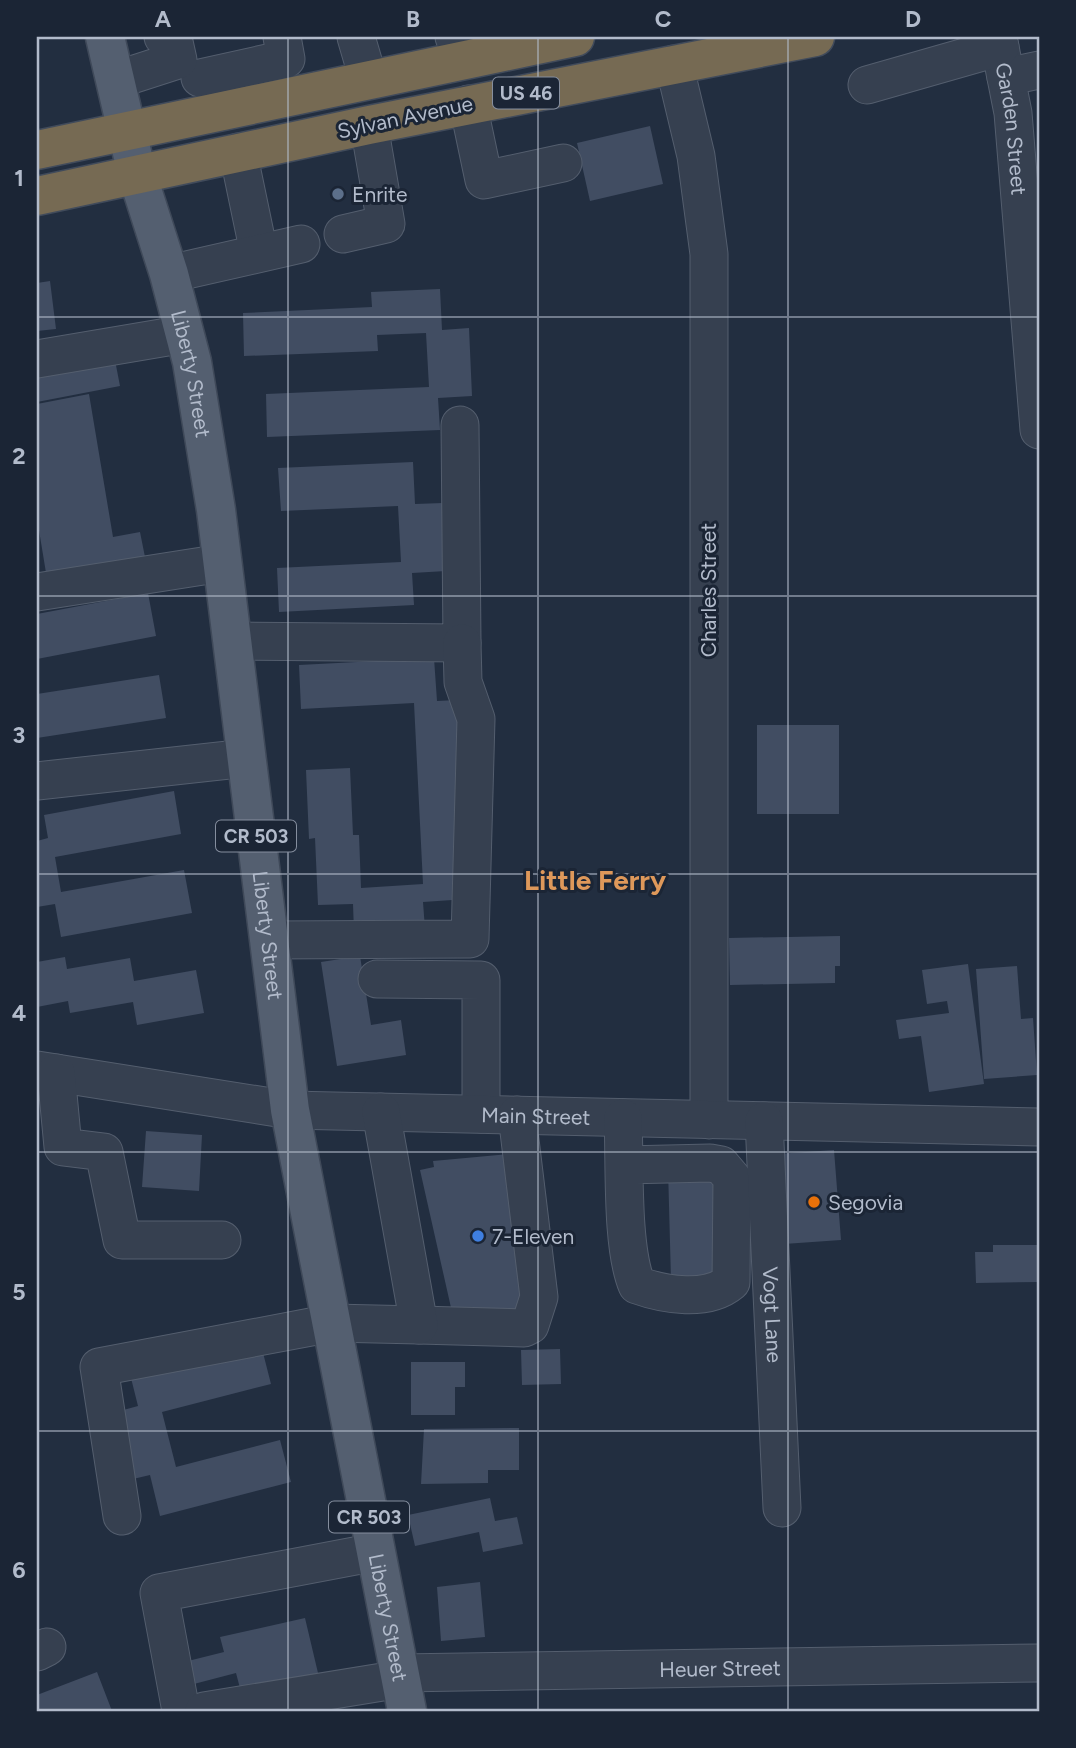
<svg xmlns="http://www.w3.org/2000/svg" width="1076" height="1748" viewBox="0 0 1076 1748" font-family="Figtree,sans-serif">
  <rect width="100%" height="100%" fill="#222e40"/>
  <path fill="#414d62" d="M650,126L663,184L590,201L577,143Z
    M50,281L56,329L37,331V283Z
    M440,289L442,330L469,328L472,396L438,398L440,430L267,437L266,394L429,387L426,333L377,335L378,351L244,356L243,313L372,307L371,292Z
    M114,355L120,386L37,402V370Z
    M89,394L113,537L140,532L146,562L47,579L37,518V404Z
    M413,462L415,504L443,503L446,571L412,573L414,605L279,612L277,568L401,562L398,506L281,511L278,468Z
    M148,593L156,636L37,659V614Z
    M434,658L437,701L458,700L467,899L423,902L425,929L354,932L353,904L318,905L315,838L309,839L306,770L350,768L353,835H359L361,888L423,884L414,703L301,709L299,665Z
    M159,675L166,718L37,738V694Z
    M757,725H839V814H757Z
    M174,791L181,834L55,857L61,892L184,870L192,913L61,937L55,904L37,907V841L48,838L44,815Z
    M840,936V966H835V983L730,985L729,938Z
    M360,956L371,1025L401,1020L406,1055L337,1066L321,962Z
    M65,957L67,969L130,958L134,981L196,970L204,1013L137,1025L133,1002L70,1013L68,1001L37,1007V962Z
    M968,964L984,1084L929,1092L921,1036L899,1039L896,1020L949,1013L947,1001L927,1004L922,970Z
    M1017,966L1021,1019L1033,1018L1037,1075L984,1079L976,969Z
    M146,1131L202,1135L199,1191L142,1187Z
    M834,1150L841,1240L784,1244L777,1154Z
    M509,1154L529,1295L512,1315L454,1321L420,1170L434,1167L433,1161Z
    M712,1167L721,1278L671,1280L668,1168Z
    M993,1245H1039V1282L976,1283L975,1252H993Z
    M260,1341L271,1384L162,1412L176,1467L280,1440L291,1482L160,1516L150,1475L133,1479L116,1412L138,1406L130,1374Z
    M560,1349L561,1384L522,1385L521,1350Z
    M411,1362H465V1387H455V1415H411Z
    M519,1428V1470H488V1483L421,1484L424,1429Z
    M490,1498L495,1521L517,1517L523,1544L483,1552L479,1532L415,1546L408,1515Z
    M480,1582L485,1637L441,1641L437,1587Z
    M305,1618L318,1673L241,1692L236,1673L190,1685L184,1662L224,1652L220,1637Z
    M97,1672L112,1711H37V1695Z"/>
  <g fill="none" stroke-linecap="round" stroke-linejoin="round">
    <defs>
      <g id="minor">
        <path d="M356,37L368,78"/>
        <path d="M454,37L463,58"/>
        <path id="s1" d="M998,37L1013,113L1039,430"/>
        <path d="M674,64L696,156L709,254V1120"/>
        <path d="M1006,77L1039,70"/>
        <path d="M200,78L286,59L282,37"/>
        <path d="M116,80L178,60L174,42L163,37"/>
        <path d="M867,85L1000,47"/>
        <path d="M468,104L484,180L563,163"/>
        <path d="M238,152L259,253"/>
        <path d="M343,234L386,224L369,125"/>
        <path d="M169,274L301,244"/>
        <path d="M37,359L185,334"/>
        <path d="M37,592L222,563"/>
        <path d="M232,641L462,643L460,425"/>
        <path d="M37,781L247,758"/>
        <path d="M269,940L470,939L476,719L463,682L462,643"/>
        <path d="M377,979L481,980V1114"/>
        <path id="s2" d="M37,1070L290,1110L1039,1127"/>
        <path d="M56,1073L63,1147L104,1152L122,1240H222"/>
        <path d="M623,1118C625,1162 621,1247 637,1285C665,1295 707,1302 731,1282L732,1178L721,1165L710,1163L625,1165"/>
        <path id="s3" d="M764,1121L782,1508"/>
        <path d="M419,1325L524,1328L530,1325L539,1297L517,1115"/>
        <path d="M122,1516L99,1367L332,1323L419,1325L381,1112"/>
        <path d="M37,1652L47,1647"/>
        <path id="s4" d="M400,1673L1039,1663"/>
        <path d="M181,1711L159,1593L376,1552"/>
        <path d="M204,1711L401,1679"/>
      </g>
      <g id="major">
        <path id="s5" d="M105,37L137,174L169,274L192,362L216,510L290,1110L407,1711"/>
      </g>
      <path id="highway" d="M37,150L575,37
        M37,196L369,125L815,37"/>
    </defs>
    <use href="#minor" stroke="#545e6e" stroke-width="39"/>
    <use href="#major" stroke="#3f4959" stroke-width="41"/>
    <use href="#highway" stroke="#414b5b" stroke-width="41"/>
    <use href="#minor" stroke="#364050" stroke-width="37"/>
    <use href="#major" stroke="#545f70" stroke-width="38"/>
    <use href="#highway" stroke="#766a53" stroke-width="38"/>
  </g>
  <path fill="none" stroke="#b2bbcb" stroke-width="2" stroke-opacity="0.55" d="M288,37V1711M538,37V1711M788,37V1711M37,317H1039M37,596H1039M37,874H1039M37,1152H1039M37,1431H1039"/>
  <circle fill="#5c6f8a" stroke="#1b2535" stroke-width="2.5" cx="338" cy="194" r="7"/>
  <circle fill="#e8710a" stroke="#1b2535" stroke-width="2.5" cx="814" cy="1202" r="7"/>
  <circle fill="#3f7fe0" stroke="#1b2535" stroke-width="2.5" cx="478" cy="1236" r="7"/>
  <g text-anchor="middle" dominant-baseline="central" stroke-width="6" stroke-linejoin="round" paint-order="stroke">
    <g fill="#1b2535" stroke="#858e9e" stroke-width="2">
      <rect x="493" y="77.5" width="66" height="31" rx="5"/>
      <rect x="216" y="820.5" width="80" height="31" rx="5"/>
      <rect x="329" y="1501.5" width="80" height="31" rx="5"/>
    </g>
    <g font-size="19" font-weight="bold" fill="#b2bbcb">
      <text x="526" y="93">US 46</text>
      <text x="256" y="836">CR 503</text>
      <text x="369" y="1517">CR 503</text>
    </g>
    <g font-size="21" fill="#b2bbcb" stroke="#1b2535">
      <text transform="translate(405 117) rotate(-12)">Sylvan Avenue</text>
      <text stroke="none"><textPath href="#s1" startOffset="93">Garden Street</textPath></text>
      <text stroke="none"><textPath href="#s5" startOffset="348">Liberty Street</textPath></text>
      <text transform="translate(708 590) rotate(-90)">Charles Street</text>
      <text stroke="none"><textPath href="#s5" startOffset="915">Liberty Street</textPath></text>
      <text stroke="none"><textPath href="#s2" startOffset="502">Main Street</textPath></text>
      <text stroke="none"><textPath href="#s3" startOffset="194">Vogt Lane</textPath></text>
      <text stroke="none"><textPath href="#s5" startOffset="1608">Liberty Street</textPath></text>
      <text stroke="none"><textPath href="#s4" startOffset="320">Heuer Street</textPath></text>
    </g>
    <g font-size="21" fill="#b2bbcb" stroke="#1b2535" text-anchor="start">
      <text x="352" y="194">Enrite</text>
      <text x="828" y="1202">Segovia</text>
      <text x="492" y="1236">7-Eleven</text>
    </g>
    <g font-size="28" font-weight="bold" fill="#de985a" stroke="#1b2535">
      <text x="595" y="880">Little Ferry</text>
    </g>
  </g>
  <rect width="1076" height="1748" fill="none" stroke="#1b2535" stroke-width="77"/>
  <rect x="38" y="38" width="1000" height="1672" fill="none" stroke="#b2bbcb" stroke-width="2.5"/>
  <g font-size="23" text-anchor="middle" font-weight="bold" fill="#b2bbcb">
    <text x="163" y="27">A</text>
    <text x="413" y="27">B</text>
    <text x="663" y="27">C</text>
    <text x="913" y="27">D</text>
    <text x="19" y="186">1</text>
    <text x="19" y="464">2</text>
    <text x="19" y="743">3</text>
    <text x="19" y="1021">4</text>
    <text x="19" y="1300">5</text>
    <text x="19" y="1578">6</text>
  </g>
</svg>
